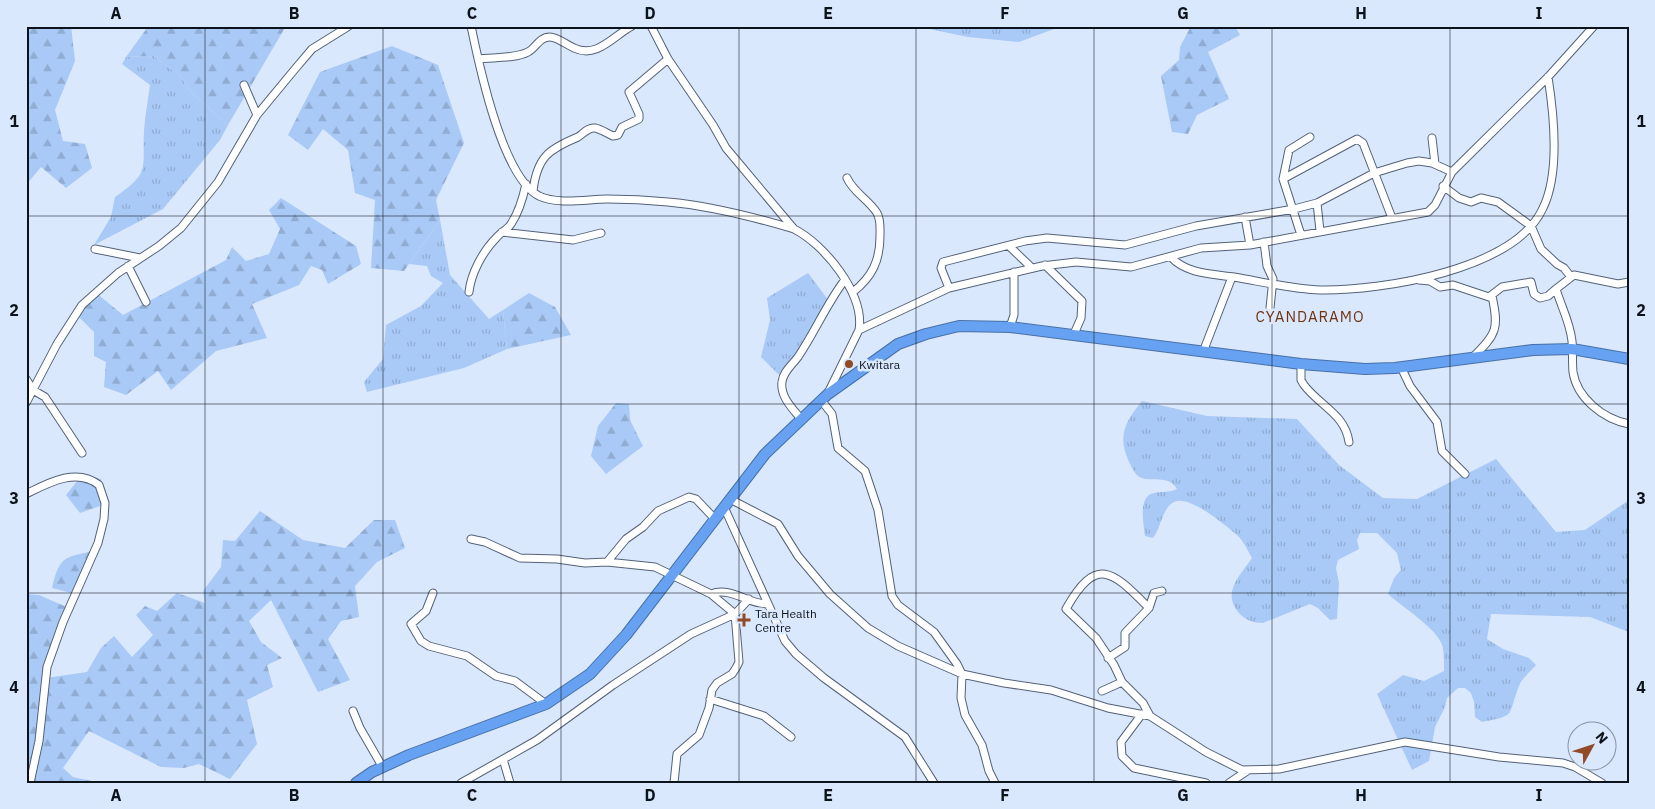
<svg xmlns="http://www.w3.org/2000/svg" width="1655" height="809" viewBox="0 0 1655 809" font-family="'IBM Plex Sans',sans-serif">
  <defs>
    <pattern id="grass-tufts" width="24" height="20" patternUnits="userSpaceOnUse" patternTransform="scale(1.25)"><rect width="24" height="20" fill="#a9c9f6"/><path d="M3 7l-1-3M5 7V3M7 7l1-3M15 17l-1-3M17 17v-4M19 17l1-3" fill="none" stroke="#90acd2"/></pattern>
    <pattern id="forest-firs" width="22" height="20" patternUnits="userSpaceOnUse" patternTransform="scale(1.25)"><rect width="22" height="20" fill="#a9c9f6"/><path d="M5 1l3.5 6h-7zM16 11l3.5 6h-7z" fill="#90acd2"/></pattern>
  </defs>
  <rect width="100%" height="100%" fill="#dae8fd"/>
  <path fill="url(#grass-tufts)" d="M915,26H1062L1019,42L968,37Z
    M154,56L179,75L192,93L228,125L220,140L163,209L94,245L111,217L115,197C151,172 142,170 144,131C145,116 148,100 150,85L122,64L126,57Z
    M440,220L450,275L489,319L503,310L507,349L464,368L367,392L364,382L383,359L386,325L421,306L443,283L431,276L427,266L409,264Z
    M808,273L829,301L784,376L778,374L761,357L770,320L767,298Z
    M1142,401L1207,416L1297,419L1339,465L1383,498L1417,499L1496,459L1556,532L1585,530L1629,500V632L1590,617L1491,614L1487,639L1503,649L1529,658L1536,665C1531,671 1522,678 1519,686C1507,716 1518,715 1482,722L1475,717L1474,702L1471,693L1465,688H1458L1447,698L1445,707L1435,727L1429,761L1412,770L1377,694L1403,675L1424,681L1444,671C1444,664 1444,655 1443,648C1440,630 1402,607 1388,594L1394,578L1401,570L1397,553L1377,533H1360L1357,540L1359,549L1338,560L1336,568L1339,583L1337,619L1330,620L1318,608L1310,604L1263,623C1254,623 1245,620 1239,613C1221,592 1240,576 1252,558C1248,551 1243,540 1237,535C1226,526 1189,494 1174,502C1162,508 1161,528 1153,538L1145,536C1144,525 1137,496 1154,493C1162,491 1169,493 1177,489C1169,475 1155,482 1142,478C1136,477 1133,469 1130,464C1117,437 1124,423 1142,401Z"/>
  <path fill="url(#forest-firs)" d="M26,26H71L75,61L55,110L63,141L85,144L92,168L66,188L41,167L26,185Z
    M154,26H286L228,125L192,93L179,75L154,56L126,57L147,28Z
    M1191,26H1235L1240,35L1208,52L1229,99L1197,115L1188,134L1172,132L1161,76L1179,60L1180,47Z
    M392,46L438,65L464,143L436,200L440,220L404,271L371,268L375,200L355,193L348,150L323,129L308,150L288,135L320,72Z
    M281,198L356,246L361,264L328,284L322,270L311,266L299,285L252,304L267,338L216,351L171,390L158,371L126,395L104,387L106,362L94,356V332L79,317L95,292L123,315L226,260L232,247L246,261L269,254L280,229L269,210Z
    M529,293L555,307L571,335L507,349L503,310Z
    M616,403L629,404L630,420L643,446L606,474L591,456L598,426Z
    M82,475L101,479L107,499V507L100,506L80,513L66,495Z
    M260,511L303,540L345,548L374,520H395L405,548L377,562L355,586L359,617L341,621L328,639L350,680L318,692L271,600L249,621L261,642L282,658L267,665L273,687L247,700L257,744L230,779L199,764L184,768L161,767L89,731L63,768L73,777L101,783H26V594L39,595L69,608L46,678L87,672L101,648L114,636L132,657L153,635L136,615L145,606L157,611L177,593L205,603L203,591L221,567L223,540L235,541Z
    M97,550L75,594L52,588C60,554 65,558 97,550Z"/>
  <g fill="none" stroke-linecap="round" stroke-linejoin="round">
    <defs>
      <path id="minor" d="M471,26C479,65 502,177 539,196C558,205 588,199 607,199C628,199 648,200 668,202C711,206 754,217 794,229C824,244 865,294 859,330L829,391
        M651,26L668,59L713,125L726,148L794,229
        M478,59C493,57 514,59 528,52C536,48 539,37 550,37C557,37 567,45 574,48C597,59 613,36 632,26
        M244,85L257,115
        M1432,138L1435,164
        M847,178C853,192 869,200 877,213C881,220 880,229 880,236C880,261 872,277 853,292
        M1283,179L1357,139L1363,143L1392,218
        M1443,186L1459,198L1471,202L1481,198L1498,202L1531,226L1541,249L1557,264L1564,268L1571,277
        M533,191C537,157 549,149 578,137C583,134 588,127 595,128C601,129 608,134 613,136L618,135L622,127L639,119V114L629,92L668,59
        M1317,203L1320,231
        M1245,217L1250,245
        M502,232L573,240L601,233
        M1301,235L1283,179L1289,150L1310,137
        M1264,242L1267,266L1273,279L1270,308
        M1009,246L1032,268
        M95,249L140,258
        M1171,257C1186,274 1213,274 1234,277C1263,282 1291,289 1320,290C1381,291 1515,270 1543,208C1560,173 1554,115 1548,77
        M1045,265L1082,301L1081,318L1074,334
        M128,266L146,302
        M1419,280L1430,281L1440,287L1453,285L1489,297L1502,287L1531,282L1534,294L1540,298L1548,296L1556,289
        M1629,282L1618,284L1574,275L1556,289C1561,306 1570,322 1572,341C1573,351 1572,361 1573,372C1577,398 1603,419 1629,424
        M949,288L941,268L943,262L1025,241L1047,238L1125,245L1196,226L1294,209L1317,203L1374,173L1407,163L1419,161L1432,163L1452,172
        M469,292C471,273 483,251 497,237C501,232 508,229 511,224C519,212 523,198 526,184
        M1010,327L1014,315V272
        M859,330L949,288L1042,266L1076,262L1131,267L1201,248L1250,245L1428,212L1435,205L1452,172L1548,77L1594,26
        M1203,352L1232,277
        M1473,357C1497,334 1499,328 1492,296
        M1301,364V380L1304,385C1320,406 1345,414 1349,442
        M1401,367L1410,386L1437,422L1442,451L1465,474
        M26,379L33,390L45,397L82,453
        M821,400L832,414L838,448L865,471L878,510L892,596L898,605L934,632L957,664L962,674L961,698L965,715L982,745L989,771L995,783
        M26,403L57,344L82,305L118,273L159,246L181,228L218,182L257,115L295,69L312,49L349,26
        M801,419C793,409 780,397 782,382C783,372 792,365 798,357C815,332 826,305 844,281
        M26,494C48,483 77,467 99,485L105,503L104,519L98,543L63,622L47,667L39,741L30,783
        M730,499L778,524L798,556L830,594L868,628L898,646L962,674L1004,683L1051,690L1108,708L1150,716L1206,752L1242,770L1279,769L1405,742L1499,757L1563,763L1575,767L1602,783
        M724,507L785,641L796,654L824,678L905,737L934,783
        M471,539L485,542L520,558L557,559L585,563L607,562L655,567L711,594L735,614L739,662L736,668L732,674L717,683L712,690L709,708L699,735L677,754L674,783
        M607,562L626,539L643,527L658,511L689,497L696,499L714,518
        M433,593L426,611L411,624L421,641L429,646L467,656L496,676L515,681L546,704
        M711,594C731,586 749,605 768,604
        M1149,608C1113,572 1097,554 1066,609L1096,638L1114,665L1122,682L1143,703L1150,716
        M1108,658L1125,647V633L1149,608L1154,593L1162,591
        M1102,691L1122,682
        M710,699L764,716L791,737
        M353,711L360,728L382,766
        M1142,714L1121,742L1122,756L1134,768L1206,783
        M503,759L510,783
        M461,783L537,740L613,685L691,634L735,614L749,599
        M1229,783L1247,771"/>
      <path id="highway" d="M356,783L372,772L409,755L546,704L590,674L626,635L765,454L828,394L898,344L926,334L959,326L1010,327L1301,364L1365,369L1395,368L1533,350L1572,349L1629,359"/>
    </defs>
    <use href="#minor" stroke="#536278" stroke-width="9"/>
    <use href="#highway" stroke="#4770a7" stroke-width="12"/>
    <use href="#minor" stroke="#fff" stroke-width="7"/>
    <use href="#highway" stroke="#67a2f2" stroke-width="10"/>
  </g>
  <path fill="none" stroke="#0c131b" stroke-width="1" stroke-opacity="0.55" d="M205,26V783M383,26V783M561,26V783M739,26V783M916,26V783M1094,26V783M1272,26V783M1450,26V783M26,216H1629M26,404H1629M26,593H1629"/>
  <g fill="#914a25" stroke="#dae8fd" stroke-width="2">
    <circle cx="849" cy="364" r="5"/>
    <path d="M741.5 612.5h5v5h5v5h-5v5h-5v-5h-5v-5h5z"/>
  </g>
  <g text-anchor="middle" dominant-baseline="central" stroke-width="5" stroke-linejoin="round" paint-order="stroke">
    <g font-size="12" fill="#0c131b" stroke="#dae8fd" text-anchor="start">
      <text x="859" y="364">Kwitara</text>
      <text x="755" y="613">Tara Health<tspan x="755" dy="14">Centre</tspan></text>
    </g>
    <g font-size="15" letter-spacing="1" fill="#72330f" stroke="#dae8fd">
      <text x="1310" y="316">CYANDARAMO</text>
    </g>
  </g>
  <rect width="1655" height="809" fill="none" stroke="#dae8fd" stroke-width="55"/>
  <g transform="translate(1592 746) rotate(50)"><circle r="24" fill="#dae8fd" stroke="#8893a3"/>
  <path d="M0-4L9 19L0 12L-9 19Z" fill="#914a25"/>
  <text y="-8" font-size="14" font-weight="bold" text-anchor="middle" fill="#0c131b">N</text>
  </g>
  <rect x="28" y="28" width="1600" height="754" fill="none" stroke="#0c131b" stroke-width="2"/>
  <g font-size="16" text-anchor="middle" font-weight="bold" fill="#0c131b">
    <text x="116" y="19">A</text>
    <text x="294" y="19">B</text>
    <text x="472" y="19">C</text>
    <text x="650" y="19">D</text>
    <text x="828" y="19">E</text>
    <text x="1005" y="19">F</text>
    <text x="1183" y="19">G</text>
    <text x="1361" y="19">H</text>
    <text x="1539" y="19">I</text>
    <text x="14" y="127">1</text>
    <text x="1641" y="127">1</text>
    <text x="14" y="316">2</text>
    <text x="1641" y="316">2</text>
    <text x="14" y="504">3</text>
    <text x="1641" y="504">3</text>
    <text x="14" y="693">4</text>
    <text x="1641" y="693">4</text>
    <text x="116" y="801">A</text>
    <text x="294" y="801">B</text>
    <text x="472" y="801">C</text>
    <text x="650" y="801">D</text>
    <text x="828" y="801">E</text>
    <text x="1005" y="801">F</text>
    <text x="1183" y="801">G</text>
    <text x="1361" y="801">H</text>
    <text x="1539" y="801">I</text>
  </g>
</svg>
